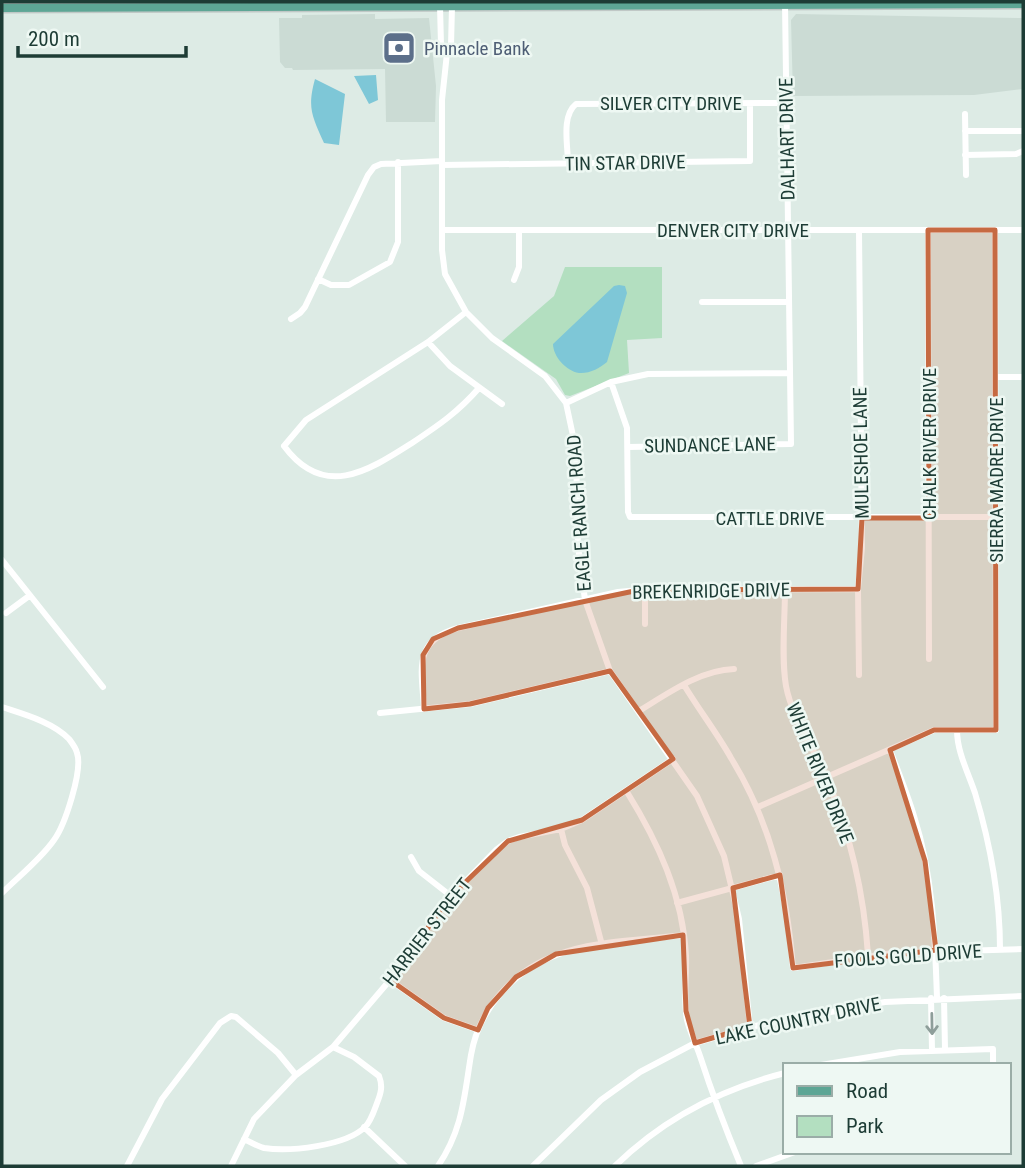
<svg xmlns="http://www.w3.org/2000/svg" width="1025" height="1168" viewBox="0 0 1025 1168" font-family="'Roboto Condensed',sans-serif">
  <rect width="100%" height="100%" fill="#ddebe5"/>
  <path fill="#cbdbd4" d="M375,14V19L429,18L436,86L435,122H386L385,69L293,70L292,68H285L280,62L279,18H302V15Z
    M796,14L1023,18V89L974,95L793,96L791,20Z"/>
  <path fill="#b3dfc0" d="M565,267H662V338L627,340L629,373L570,396L565,395L556,379L502,341L554,296Z"/>
  <path fill="#7ec7d7" d="M376,75L378,100L369,104L354,76Z
    M315,79L345,94L339,145L324,143C312,116 307,108 315,79Z
    M619,285L625,286L627,293L607,362C600,368 589,374 579,373C566,371 553,356 553,344L614,286Z"/>
  <g fill="none" stroke-linecap="round" stroke-linejoin="round">
    <defs>
      <path id="major" d="M2,8L1023,4"/>
    </defs>
    <use href="#major" stroke="#c0c8c6" stroke-width="11"/>
    <path stroke="#fff" stroke-width="6" d="M443,2L440,6L441,45L447,53
      M450,2L452,6L451,46L447,53L442,100V250L445,274L466,312L492,338L545,376L566,403L576,450L578,546L585,600L610,671L697,796L724,856L739,919L750,1027
      M965,114L966,175
      M965,131H1023
      M965,155L1016,154L1023,151
      M568,163C568,146 561,116 576,104L786,103
      M442,165L750,161V104
      M442,230H1023
      M859,230L862,548L858,589L859,675
      M928,230L929,659
      M318,279L331,285H349L390,262L398,242V162
      M514,280L519,267V231
      M702,302H789
      M291,319L300,313L305,307L368,175L374,167L381,164L442,161
      M428,342L450,366L502,404
      M996,377H1023
      M611,382L627,428L628,512L630,517H996
      M566,403L611,382L648,374L790,373
      M284,446C324,500 368,471 412,443C439,425 458,412 479,388
      M284,446L306,420L428,342L466,312
      M628,447L791,444L785,3
      M2,560L103,687
      M785,589C785,619 781,657 786,686C792,718 814,748 827,779C851,836 864,894 868,955
      M645,590V624
      M6,613L29,596
      M684,685C699,710 717,733 731,758C771,823 787,892 793,968L893,953L1023,949
      M2,707C23,714 53,722 69,739C72,743 76,748 77,753C83,770 65,825 54,840C40,860 19,876 2,893
      M424,709C422,670 412,641 458,628L618,592L639,590L858,589
      M639,711C667,694 700,670 734,669
      M380,713L470,704L610,671
      M957,730C957,752 968,772 975,793C990,843 1000,897 1000,949
      M890,750C898,771 907,793 914,816C933,875 935,937 937,998
      M627,792C658,842 683,896 686,956C687,978 683,999 687,1020C690,1032 696,1044 700,1056C712,1093 726,1130 741,1166
      M758,807L934,730H996L995,230
      M561,829L565,845L587,888L602,945
      M411,857L419,871L451,896
      M677,903L780,875
      M390,980L444,1018L478,1030
      M931,998L932,1050
      M944,998L945,1049
      M821,1065L900,1052L993,1049V1065
      M364,1127L405,1166
      M244,1139C250,1142 257,1146 264,1148C289,1152 346,1146 365,1127C371,1121 374,1111 377,1103C381,1093 383,1086 379,1076L354,1057L333,1047
      M127,1166L162,1099L220,1023L231,1016L236,1017L278,1053L296,1075
      M231,1166L254,1119L296,1075L333,1047L390,980L451,896L496,850L508,841L519,837L561,829L582,820L673,759
      M438,1166C463,1129 464,1097 471,1055C475,1032 485,1011 501,993C547,939 618,943 683,935
      M533,1166L601,1100L640,1072L695,1043L755,1026L885,1002L1023,996
      M615,1166C663,1119 721,1089 785,1073
      M756,1166L795,1152"/>
    <use href="#major" stroke="#5da695" stroke-width="8"/>
  </g>
  <defs><path id="oneway-shaft" d="M-6 0H5M1.5-3L5.5 0L1.5 3" fill="none" stroke-width="1.6" stroke-linecap="round" stroke-linejoin="round" transform="scale(1.75)"/></defs>
  <use stroke="#8e9e9a" href="#oneway-shaft" transform="translate(932 1024) rotate(89)"/>
  <path fill="#c66a42" fill-opacity="0.2" stroke="#c66a42" stroke-width="5" stroke-linejoin="round" d="M928,230H995L996,730H934L890,750L925,861L936,950L793,968L780,875L733,888L750,1027L695,1043L686,1011L683,935L556,954L516,977L488,1008L478,1030L444,1018L390,980L451,896L508,841L582,820L673,759L610,671L470,704L424,709L423,655L433,639L458,628L639,590L858,589L862,518H929Z"/>
  <defs>
    <symbol id="bank-square" viewBox="-11 -11 22 22"><rect x="-9" y="-9" width="18" height="18" rx="4" fill="#5c6f8a" stroke="#eef8f3"/><path d="M-6-4H6V4H-6ZM0-2.3a2.3 2.3 0 1 0 0 4.6a2.3 2.3 0 1 0 0-4.6Z" fill="#fff"/></symbol>
  </defs>
  <g fill-rule="evenodd">
    <use href="#bank-square" x="380" y="29" width="38" height="38"/>
  </g>
  <g text-anchor="middle" dominant-baseline="central" stroke-width="5" stroke-linejoin="round" paint-order="stroke">
    <g font-size="19" fill="#4e5e75" stroke="#eef8f3" text-anchor="start">
      <text x="424" y="48">Pinnacle Bank</text>
    </g>
    <g font-size="19" fill="#1d3c35" stroke="#eef8f3">
      <text x="671" y="103">SILVER CITY DRIVE</text>
      <text transform="translate(787 139) rotate(-91)">DALHART DRIVE</text>
      <text transform="translate(625 163) rotate(-1)">TIN STAR DRIVE</text>
      <text x="733" y="230">DENVER CITY DRIVE</text>
      <text transform="translate(929 444) rotate(-90)">CHALK RIVER DRIVE</text>
      <text transform="translate(710 445) rotate(-1)">SUNDANCE LANE</text>
      <text transform="translate(861 453) rotate(-91)">MULESHOE LANE</text>
      <text transform="translate(996 480) rotate(-90)">SIERRA MADRE DRIVE</text>
      <text transform="translate(579 513) rotate(-94)">EAGLE RANCH ROAD</text>
      <text x="770" y="518">CATTLE DRIVE</text>
      <text transform="translate(711 591) rotate(-1)">BREKENRIDGE DRIVE</text>
      <text transform="translate(820 773) rotate(68)">WHITE RIVER DRIVE</text>
      <text transform="translate(427 932) rotate(-52)">HARRIER STREET</text>
      <text transform="translate(908 956) rotate(-4)">FOOLS GOLD DRIVE</text>
      <text transform="translate(798 1021) rotate(-12)">LAKE COUNTRY DRIVE</text>
    </g>
  </g>
  <rect width="1025" height="1168" fill="none" stroke="#1d3c35" stroke-width="7"/>
  <rect x="783" y="1063" width="228" height="91" fill="#eef8f3" stroke="#9aada7" stroke-width="2"/>
  <rect x="797" y="1086" width="35" height="10" fill="#5da695" stroke="#9aada7" stroke-width="2"/>
  <text x="846" y="1098" font-size="21" fill="#1d3c35">Road</text>
  <rect x="797" y="1116" width="35" height="21" fill="#b3dfc0" stroke="#9aada7" stroke-width="2"/>
  <text x="846" y="1133" font-size="21" fill="#1d3c35">Park</text>
  <path d="M18 46v10h168v-10" fill="none" stroke="#1d3c35" stroke-width="3.5"/>
  <text x="28" y="46" font-size="21" fill="#1d3c35" stroke="#eef8f3" stroke-width="5" paint-order="stroke">200 m</text>
</svg>
